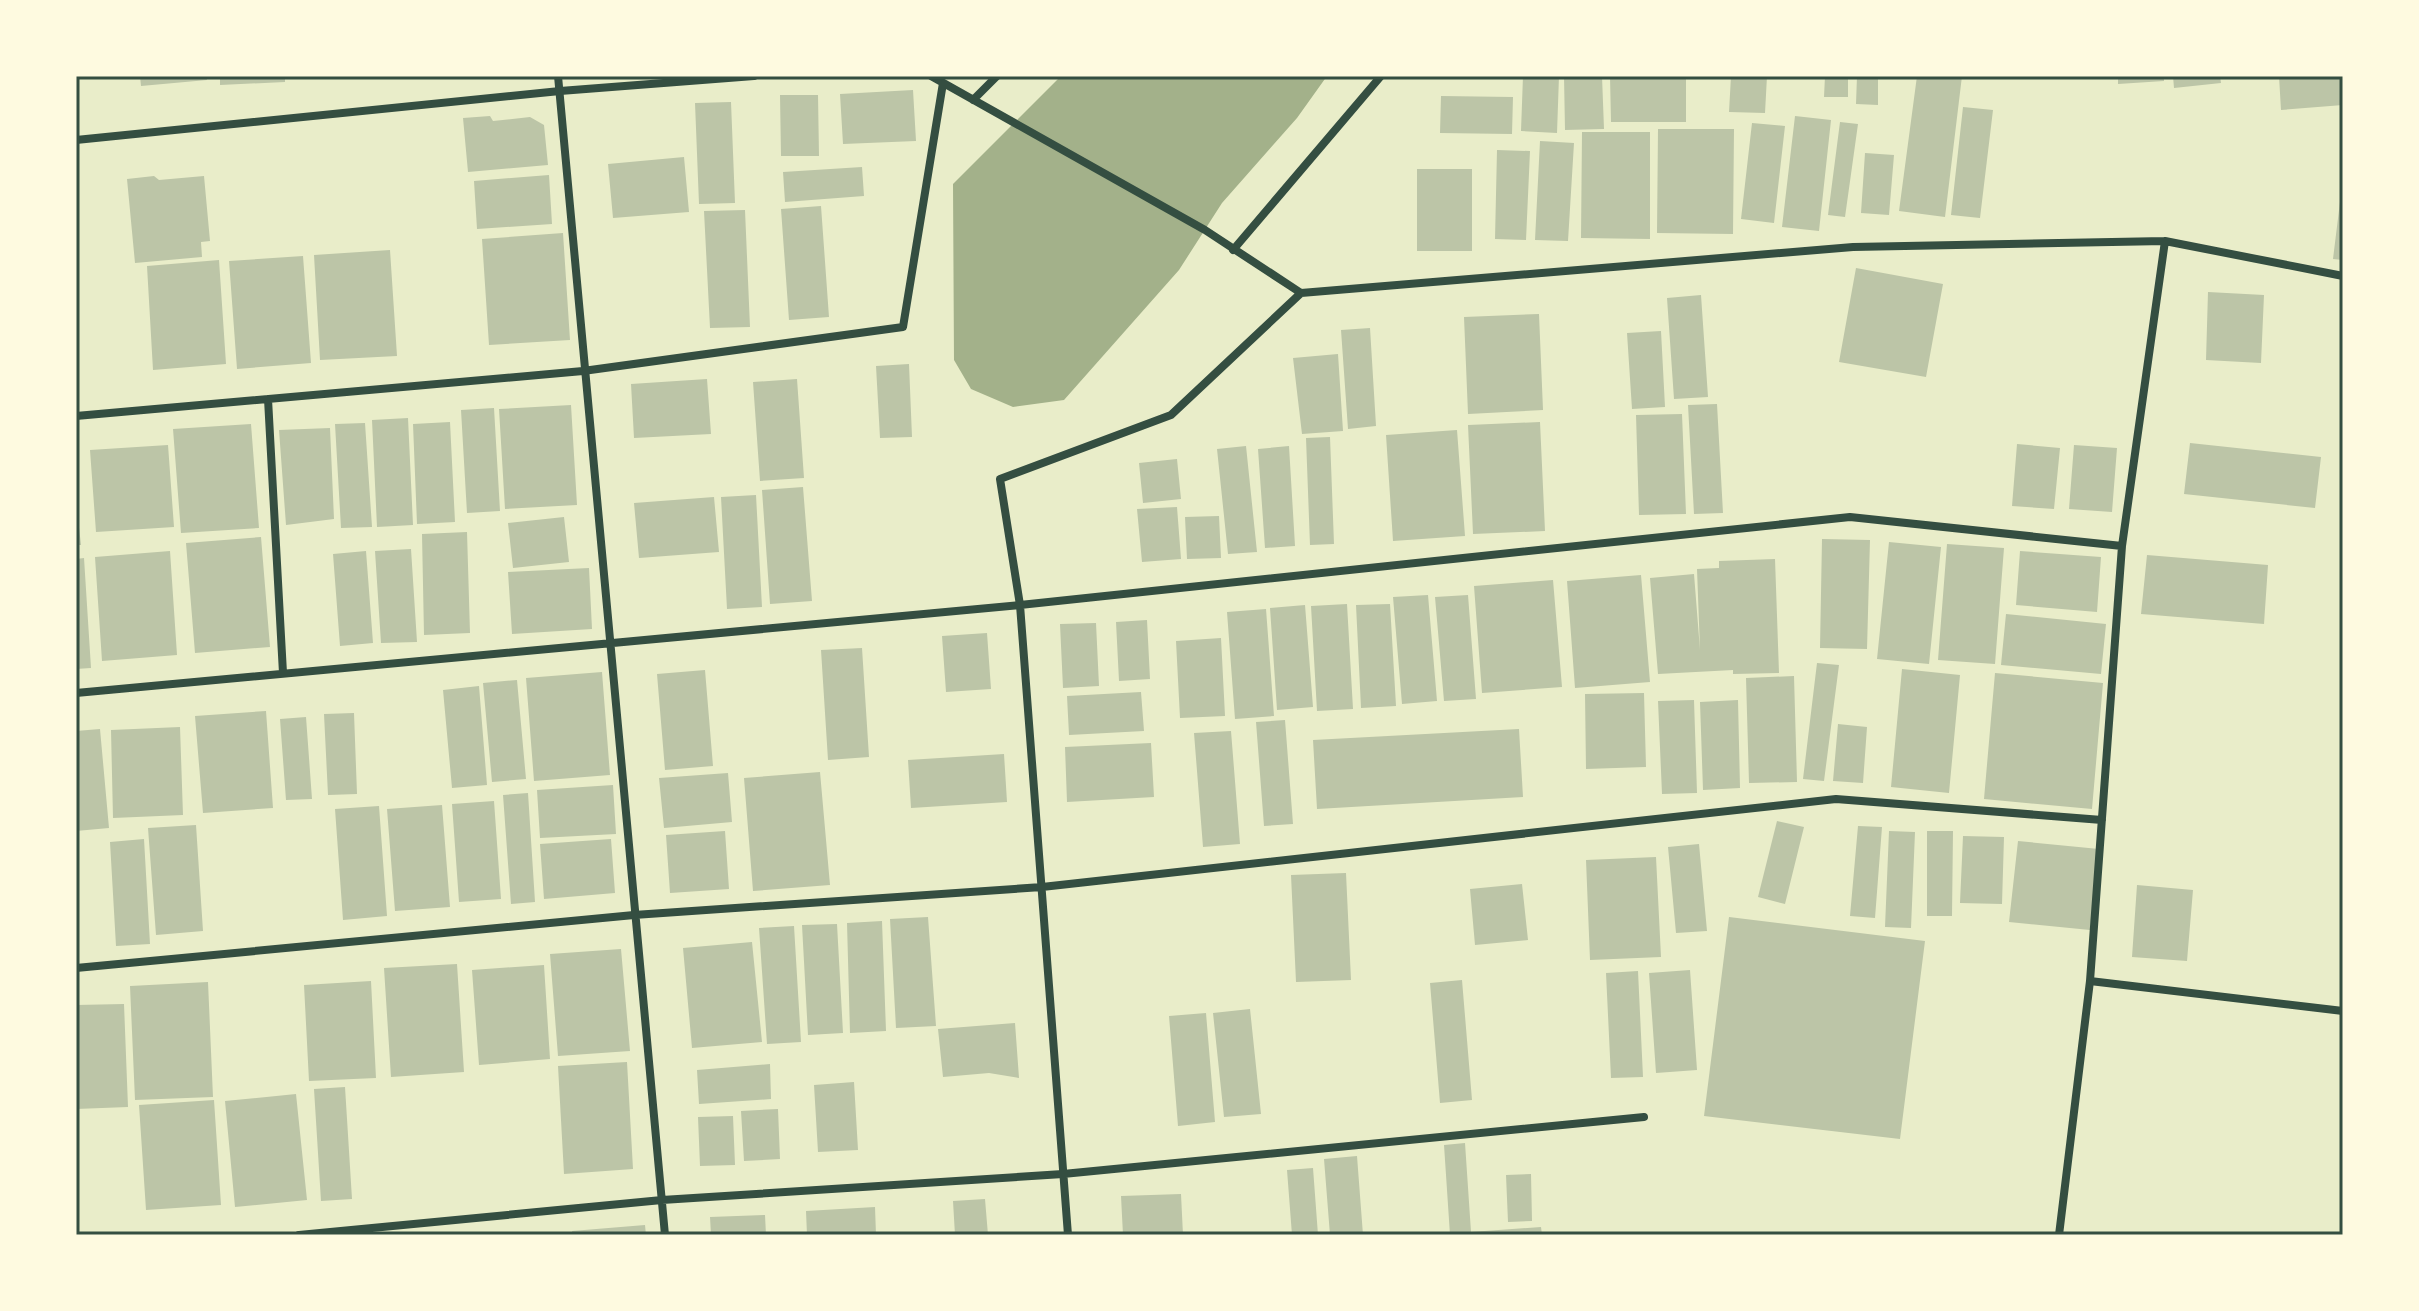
<svg xmlns="http://www.w3.org/2000/svg" width="2419" height="1311" viewBox="0 0 2419 1311" font-family="Helvetica,sans-serif">
  <rect width="100%" height="100%" fill="#e9edc9"/>
  <path fill="#a3b18a" d="M1061,76H1327L1297,118L1222,203L1179,270L1064,400L1013,407L971,389L954,360L953,184Z"/>
  <path fill="#bcc5a7" d="M140,76H206L207,80L141,86Z
    M220,76H285V82L220,85Z
    M1523,76H1559L1557,133L1521,131Z
    M1564,76H1602L1604,129L1565,130Z
    M1610,76H1686V122H1611Z
    M1731,76H1767L1765,113L1729,112Z
    M1825,76H1848V97H1824Z
    M1857,76H1878V105L1856,104Z
    M1917,76H1962L1945,217L1899,211Z
    M2118,76H2164V81L2118,84Z
    M2173,76H2220L2221,83L2174,88Z
    M2279,76H2343V105L2281,110Z
    M913,90L916,141L843,144L840,94Z
    M780,95H818L819,156H781Z
    M1441,96L1513,97L1512,134L1440,133Z
    M731,102L735,203L699,204L695,103Z
    M1963,107L1993,110L1980,218L1951,215Z
    M490,116L493,121L530,117L544,125L548,165L468,172L463,118Z
    M1795,116L1831,120L1819,231L1782,227Z
    M1840,122L1858,124L1845,217L1828,215Z
    M1752,123L1785,126L1774,223L1741,219Z
    M1658,129H1734L1733,234L1657,233Z
    M1582,132H1650V239L1581,238Z
    M1540,141L1574,143L1568,241L1535,240Z
    M1497,150L1530,151L1526,240L1495,239Z
    M1865,153L1894,155L1889,215L1861,213Z
    M684,157L689,212L613,218L608,164Z
    M862,167L864,196L785,202L783,172Z
    M1417,169H1472V251H1417Z
    M549,175L552,224L477,229L474,181Z
    M154,176L159,180L204,176L210,241L201,242L202,257L135,263L127,179Z
    M2341,194H2343V260L2333,259Z
    M821,206L829,317L789,320L781,209Z
    M745,210L750,327L710,328L704,211Z
    M563,233L570,340L489,345L482,239Z
    M390,250L397,356L320,360L314,255Z
    M303,256L311,363L237,369L229,261Z
    M219,260L226,364L153,370L147,266Z
    M1856,268L1943,284L1926,377L1839,362Z
    M2208,292L2264,295L2261,363L2206,360Z
    M1701,295L1708,397L1674,399L1667,298Z
    M1539,314L1543,410L1468,414L1464,317Z
    M1370,328L1376,426L1348,429L1341,330Z
    M1661,331L1665,407L1632,409L1627,333Z
    M1338,354L1343,431L1302,434L1293,358Z
    M909,364L912,437L880,438L876,366Z
    M707,379L711,434L634,438L631,384Z
    M797,379L804,478L760,481L753,382Z
    M1717,404L1723,513L1694,514L1688,405Z
    M571,405L577,505L505,509L499,409Z
    M494,408L500,511L467,513L461,410Z
    M1682,414L1686,514L1639,515L1636,415Z
    M408,418L413,525L377,527L372,420Z
    M450,422L455,522L417,524L413,424Z
    M1540,422L1545,531L1473,534L1468,425Z
    M365,423L372,527L341,528L335,424Z
    M251,424L259,528L181,533L173,429Z
    M330,428L334,519L286,525L279,430Z
    M1457,430L1465,536L1393,541L1386,435Z
    M1330,437L1334,544L1310,545L1306,438Z
    M2190,443L2321,457L2315,508L2184,494Z
    M2017,444L2060,448L2054,509L2012,506Z
    M168,445L174,527L96,532L90,450Z
    M2074,445L2117,448L2112,512L2069,509Z
    M1246,446L1257,552L1228,554L1217,449Z
    M1289,446L1295,546L1265,548L1258,449Z
    M1177,459L1181,499L1143,503L1139,463Z
    M803,487L812,601L770,604L762,490Z
    M756,495L762,607L727,609L721,497Z
    M714,497L719,552L639,558L634,503Z
    M76,501L81,545H76Z
    M1177,507L1181,559L1142,562L1137,509Z
    M1219,516L1221,558L1187,559L1185,517Z
    M564,517L569,562L513,568L508,523Z
    M467,532L470,633L424,635L422,534Z
    M261,537L270,647L195,653L186,543Z
    M1822,539L1870,540L1867,649L1820,648Z
    M1889,542L1941,547L1929,664L1877,659Z
    M1947,544L2004,548L1995,664L1938,660Z
    M411,549L417,642L381,643L375,551Z
    M170,551L177,655L102,661L95,557Z
    M366,551L373,643L340,646L333,554Z
    M2020,551L2101,557L2097,612L2016,605Z
    M2147,555L2268,565L2264,624L2141,614Z
    M84,558L91,668L76,669V559Z
    M1775,559L1779,673L1733,674V670L1658,674L1650,578L1694,574L1700,650L1697,569L1719,568V561Z
    M589,568L592,629L512,634L508,572Z
    M1641,575L1650,682L1575,688L1567,581Z
    M1553,580L1562,687L1482,693L1474,586Z
    M1428,595L1437,701L1402,704L1393,597Z
    M1468,595L1476,699L1444,701L1435,597Z
    M1347,604L1353,709L1317,711L1311,606Z
    M1390,604L1396,706L1361,708L1356,605Z
    M1305,605L1313,707L1277,710L1270,608Z
    M1266,609L1274,716L1235,719L1227,612Z
    M2006,614L2106,624L2101,674L2001,665Z
    M1147,620L1150,679L1119,681L1116,622Z
    M1096,623L1099,686L1063,688L1060,624Z
    M987,633L991,689L946,692L942,636Z
    M1221,638L1225,716L1180,718L1176,641Z
    M862,648L869,757L828,760L821,650Z
    M1817,663L1839,665L1824,781L1803,779Z
    M1902,669L1960,675L1949,793L1891,787Z
    M705,670L713,766L665,770L657,674Z
    M602,672L610,775L534,781L526,678Z
    M1995,673L2103,683L2092,809L1984,799Z
    M1794,676L1797,782L1749,783L1746,678Z
    M517,680L526,779L492,782L483,683Z
    M479,686L487,785L452,788L443,690Z
    M1141,692L1144,731L1069,735L1067,696Z
    M1644,693L1646,767L1586,769L1585,694Z
    M1694,700L1697,793L1662,794L1658,701Z
    M1738,700L1740,788L1703,790L1700,702Z
    M266,711L273,808L203,813L195,716Z
    M354,713L357,794L328,795L324,714Z
    M306,717L312,799L286,800L280,719Z
    M1285,720L1293,824L1264,826L1256,722Z
    M1838,724L1867,727L1863,783L1833,781Z
    M180,727L183,815L113,818L111,730Z
    M100,729L109,828L76,831V731Z
    M1519,729L1523,797L1317,809L1313,740Z
    M1231,731L1240,844L1203,847L1194,733Z
    M1151,743L1154,797L1067,802L1065,747Z
    M1004,754L1007,802L911,808L908,760Z
    M820,772L830,885L753,891L744,778Z
    M728,773L732,822L664,828L659,778Z
    M613,785L616,834L540,838L537,790Z
    M528,793L535,902L511,904L503,795Z
    M494,801L501,899L459,902L452,804Z
    M442,805L450,907L395,911L387,809Z
    M379,806L387,916L343,920L335,809Z
    M1777,821L1804,827L1785,904L1758,897Z
    M196,825L203,931L156,935L148,828Z
    M1858,826L1882,827L1875,918L1850,916Z
    M725,831L729,889L670,893L666,835Z
    M1889,831L1915,832L1911,928L1885,927Z
    M1927,831H1953L1952,916H1927Z
    M1963,836L2004,837L2002,904L1960,903Z
    M144,839L150,944L116,946L110,842Z
    M611,839L615,893L544,899L540,844Z
    M2018,841L2099,849L2090,930L2009,922Z
    M1699,844L1707,931L1676,933L1668,847Z
    M1656,857L1661,957L1590,960L1586,860Z
    M1346,873L1351,980L1296,982L1291,875Z
    M1522,884L1528,940L1475,945L1470,889Z
    M2137,885L2193,890L2187,961L2132,957Z
    M928,917L936,1026L896,1028L890,919Z
    M1729,917L1925,941L1900,1139L1704,1116Z
    M882,921L886,1031L850,1033L847,923Z
    M837,924L843,1033L808,1035L802,925Z
    M794,926L801,1042L767,1044L759,928Z
    M752,942L762,1042L692,1048L683,948Z
    M621,949L630,1051L558,1056L550,954Z
    M457,964L464,1072L391,1077L384,968Z
    M544,965L550,1059L479,1065L472,970Z
    M1690,970L1697,1070L1656,1073L1649,973Z
    M1638,971L1643,1077L1611,1078L1606,973Z
    M1462,980L1472,1100L1440,1103L1430,983Z
    M371,981L376,1078L309,1081L304,985Z
    M208,982L213,1097L135,1100L130,986Z
    M124,1004L128,1107L76,1109V1005Z
    M1250,1009L1261,1114L1224,1117L1213,1013Z
    M1206,1013L1215,1122L1178,1126L1169,1016Z
    M1015,1023L1019,1078L989,1073L943,1077L938,1029Z
    M627,1062L633,1169L564,1174L558,1066Z
    M770,1064L771,1099L699,1104L697,1070Z
    M854,1082L858,1150L818,1152L814,1085Z
    M345,1087L352,1199L321,1201L314,1089Z
    M296,1094L307,1200L235,1207L225,1101Z
    M214,1100L221,1205L146,1210L139,1105Z
    M778,1109L780,1159L744,1161L741,1111Z
    M733,1116L735,1165L700,1166L698,1117Z
    M1465,1143L1471,1232L1541,1227L1542,1235H1450L1444,1145Z
    M1357,1156L1363,1235H1330L1324,1159Z
    M1313,1168L1318,1235H1292L1287,1170Z
    M1531,1174L1532,1221L1508,1222L1506,1175Z
    M1181,1194L1183,1235H1123L1121,1196Z
    M985,1199L988,1235H955L953,1201Z
    M875,1207L876,1235H807L806,1211Z
    M765,1215L766,1235H711L710,1217Z
    M645,1225L646,1235H573L572,1231Z"/>
  <g fill="none" stroke-linecap="round" stroke-linejoin="round">
    <path stroke="#344e41" stroke-width="8" d="M558,76L665,1235
      M931,76L1205,230L1301,293L1853,247L2165,241L2343,276
      M973,100L997,76
      M76,140L560,91L754,76
      M1233,250L1381,76
      M268,399L283,673
      M76,416L583,371L903,327L943,83
      M76,693L1020,605L1850,517L2122,546
      M76,968L634,915L1042,887L1836,799L2102,820
      M2090,981L2343,1011
      M299,1235L662,1200L1063,1174L1644,1117
      M1068,1235L1020,605L1000,479L1171,415L1301,293
      M2059,1235L2090,981L2122,546L2165,241"/>
  </g>
  <rect width="2419" height="1311" fill="none" stroke="#fefae0" stroke-width="156"/>
  <rect x="78" y="78" width="2263" height="1155" fill="none" stroke="#344e41" stroke-width="3"/>
</svg>
